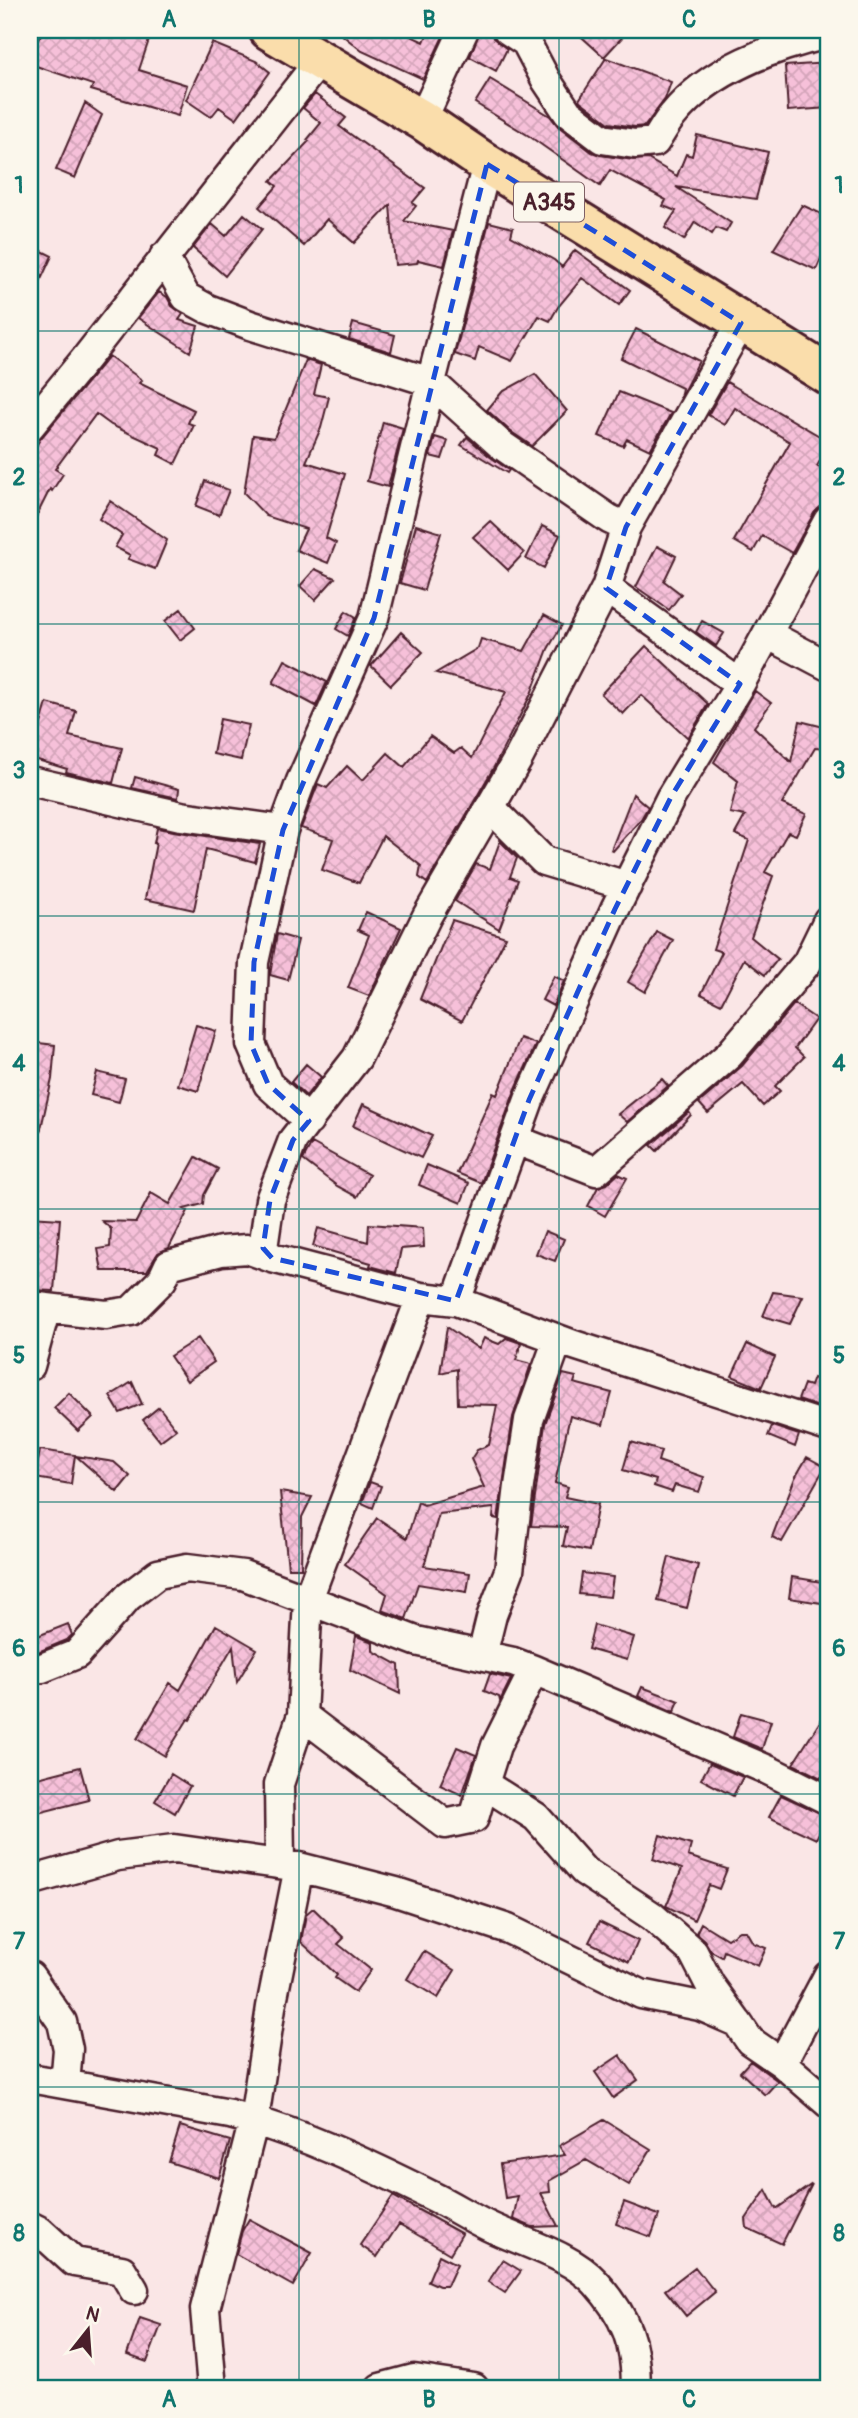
<svg xmlns="http://www.w3.org/2000/svg" width="858" height="2418" viewBox="0 0 858 2418" font-family="Pangolin,sans-serif">
  <defs>
    <pattern id="building-cross-hatch" width="8" height="8" patternUnits="userSpaceOnUse" patternTransform="scale(1.75)"><rect width="8" height="8" fill="#f6c0d9"/><path d="M0 0l8 8M0 8l8-8" fill="none" stroke="#d4a5ba"/></pattern>
  </defs>
  <rect width="100%" height="100%" fill="#fae6e6"/>
  <filter id="ink" filterUnits="userSpaceOnUse"><feTurbulence type="fractalNoise" baseFrequency=".0143" numOctaves="2"/><feDisplacementMap in="SourceGraphic" scale="14" xChannelSelector="R" yChannelSelector="G"/><feConvolveMatrix kernelMatrix="1 2 1 2 8 2 1 2 1" color-interpolation-filters="sRGB"/></filter>
  <g filter="url(#ink)">
    <path fill="url(#building-cross-hatch)" stroke="#4a1f2b" stroke-width="2" d="M44,30H129L150,37L139,70L187,85L178,116L91,90L93,85L36,66L30,62V52Z
      M336,30H398L424,42L427,35L417,30H446L423,79L362,51Z
      M480,30H491L493,38L507,49L496,71L470,57Z
      M574,30H629L604,57Z
      M212,43L256,61L270,72L236,119L219,107L211,117L186,100Z
      M606,58L671,82L665,99L645,126L635,127L609,123L579,100Z
      M828,63V108L788,111L785,66Z
      M490,79L550,116L558,126L592,152L600,155L633,160L648,159L677,176L686,154L692,156L697,135L768,152L756,199L676,187L731,223L726,232L716,228L712,234L695,222L684,240L665,228L676,211L663,206L666,200L610,170L600,186L529,136L475,103Z
      M315,94L346,118L339,126L425,188L412,203L416,206L404,221L453,231L444,266L418,260L417,263L395,265L390,205L354,243L327,219L304,246L259,207L277,186L271,181L309,141L307,140L321,123L303,108Z
      M85,103L102,115L75,178L56,170Z
      M802,205L828,217V243L816,270L773,250Z
      M244,214L262,229L225,276L193,248L212,224L226,236Z
      M489,222L513,228L511,236L554,260L562,267L575,250L630,290L619,305L582,278L558,307L550,321L539,316L512,361L479,347L475,361L455,354Z
      M30,245L52,256L30,303Z
      M159,292L167,297L172,306L183,314L179,320L198,326L190,352L138,318Z
      M353,323L395,335L391,352L349,339Z
      M636,329L699,361L680,398L682,388L621,358Z
      M109,356L142,380L139,383L194,410L188,423L194,425L175,464L158,455L161,448L111,425L96,414L55,469L63,474L52,491L50,489L30,529V455L41,438Z
      M306,360L321,365L314,394L329,397L321,428L306,462L345,474L326,538L336,543L328,563L296,550L306,529L266,516L244,493L253,435L274,438Z
      M535,374L567,411L532,446L510,431L487,410L502,392Z
      M727,382L828,441V447L817,466L828,472V504L820,507L814,513L792,553L762,536L753,552L734,541L790,442L735,408L725,425L708,415Z
      M619,392L671,413L650,450L627,439L623,446L599,436Z
      M383,422L403,428L388,487L367,481Z
      M435,437L448,441L442,459L430,456Z
      M467,437L489,456L509,470L507,473L461,445Z
      M205,481L229,490L219,515L196,506Z
      M110,501L167,540L155,569L128,559L130,555L115,547L122,535L99,519Z
      M490,521L524,553L508,570L473,537Z
      M416,525L441,533L424,590L400,583Z
      M542,526L560,535L544,568L526,559Z
      M657,546L676,556L664,581L681,594L669,610L636,587Z
      M315,569L335,578L315,600L300,586Z
      M181,609L195,628L180,640L165,621Z
      M346,611L356,617L348,636L336,629Z
      M544,615L562,625L548,649L531,694L494,767L427,883L419,877L421,866L383,836L359,883L322,870L333,839L301,828L318,784L327,788L347,766L362,780L364,779L388,753L404,767L430,736L454,753L461,748L472,758L506,692L436,673L478,648L481,639L524,651Z
      M702,621L724,633L716,646L696,632Z
      M401,632L423,652L391,685L371,666Z
      M646,646L708,704L688,738L641,695L623,714L601,694Z
      M285,660L327,682L316,706L273,683Z
      M755,691L771,703L754,727L791,762L800,721L828,728V749L815,748L782,804L806,814L796,835L788,832L765,872L773,876L751,937L778,959L765,975L744,959L721,1004L701,994L722,952L713,949L749,840L735,834L745,816L730,813L738,781L714,762Z
      M47,703L76,711L69,736L122,748L113,783L66,772L67,769L31,758Z
      M220,719L249,725L241,760L213,754Z
      M135,777L179,789L178,798L132,788Z
      M633,794L648,807L641,819L613,851L611,850Z
      M157,828L179,832L260,844L255,862L206,849L194,910L145,899L156,843H154Z
      M500,841L517,858L510,877L518,880L499,929L455,901L476,864L490,869Z
      M366,912L401,928L369,996L348,988L369,935L358,930Z
      M452,920L506,937L462,1021L420,999Z
      M657,932L673,940L645,992L628,982Z
      M277,934L298,940L288,980L270,975Z
      M554,976L564,981L553,1006L542,1000Z
      M794,1004L816,1019L795,1048L804,1057L775,1086L780,1091L763,1106L743,1084L708,1113L699,1103L742,1066Z
      M196,1025L216,1031L198,1091L178,1085Z
      M520,1038L536,1044L514,1093L481,1183L457,1173L493,1093L497,1095Z
      M30,1042L55,1045L52,1079L38,1142L30,1141Z
      M306,1064L321,1077L306,1096L291,1082Z
      M97,1072L125,1079L119,1102L91,1095Z
      M662,1079L668,1086L627,1122L618,1114Z
      M363,1104L432,1136L421,1158L353,1126Z
      M689,1112L691,1115L657,1151L651,1145Z
      M312,1143L369,1175L357,1197L337,1186L303,1160Z
      M196,1157L218,1169L204,1195L203,1204L184,1209L188,1211L169,1248L158,1253L147,1271H102L98,1249L110,1247L111,1229L102,1221L136,1222L151,1193L170,1204Z
      M427,1165L469,1183L461,1203L419,1185Z
      M618,1174L627,1178L605,1216L588,1206L598,1187L607,1184Z
      M30,1217L60,1219L54,1291L30,1290Z
      M369,1224L423,1228L424,1247L401,1249L396,1273L370,1266L371,1263L313,1246L318,1228L368,1242Z
      M545,1231L564,1239L555,1261L536,1254Z
      M773,1292L803,1296L790,1324L763,1316Z
      M447,1327L479,1349L484,1338L499,1344L506,1338L521,1343L516,1360L531,1364L513,1417L498,1519L493,1518L494,1508L439,1514L424,1566L470,1573L467,1592L418,1584L406,1619L382,1610L387,1594L345,1564L377,1518L407,1538L418,1502L424,1505L484,1487L471,1459L477,1450L489,1445L497,1405L458,1404L457,1369L440,1373Z
      M198,1338L214,1362L187,1381L170,1356Z
      M747,1344L775,1357L761,1388L732,1376Z
      M563,1374L576,1377L574,1383L612,1393L603,1425L570,1416L555,1483L568,1487L565,1497L598,1504L589,1551L563,1546L567,1527L531,1526L545,1424Z
      M813,1378L828,1383V1410L798,1400L804,1384L810,1386Z
      M132,1382L142,1404L120,1413L110,1396Z
      M69,1393L93,1417L78,1431L54,1408Z
      M159,1407L176,1429L160,1441L143,1420Z
      M772,1426L799,1435L795,1447L768,1436Z
      M631,1442L661,1451L658,1461L704,1477L699,1492L675,1485L672,1492L654,1486L656,1480L623,1470Z
      M40,1450L75,1455L71,1484L35,1478Z
      M76,1456L114,1462L130,1476L117,1492Z
      M807,1457L825,1467L782,1542L772,1537L795,1478Z
      M370,1482L381,1486L373,1508L362,1503Z
      M280,1492L312,1497L302,1517L301,1568H288Z
      M669,1557L698,1565L687,1608L658,1601Z
      M582,1573L613,1577L610,1597L579,1594Z
      M792,1577L828,1583V1604L789,1598Z
      M68,1624L72,1635L67,1640L38,1652H30V1639Z
      M216,1625L257,1649L237,1682L233,1646L190,1720L188,1719L165,1756L137,1739L170,1683L180,1690Z
      M594,1625L634,1637L627,1660L588,1649Z
      M356,1636L373,1642V1651L399,1665L400,1694L350,1670Z
      M490,1674L511,1679L500,1701L499,1697L484,1691Z
      M642,1687L679,1701L674,1712L638,1696Z
      M828,1709V1768L821,1778L793,1764Z
      M741,1713L771,1721L762,1749L733,1737Z
      M457,1747L476,1755L462,1795L440,1785Z
      M710,1763L743,1777L733,1796L701,1779Z
      M80,1767L89,1800L30,1815V1780Z
      M171,1774L190,1786L175,1813L155,1801Z
      M781,1795L827,1816L816,1839L769,1817Z
      M660,1835L691,1845L688,1856L727,1869L719,1889L709,1885L694,1920L666,1906L682,1869L653,1859Z
      M313,1908L344,1938L338,1944L371,1970L355,1992L335,1978L337,1975L301,1942L306,1914Z
      M599,1922L638,1941L629,1962L589,1942Z
      M701,1923L727,1939L739,1931H746L753,1943L766,1948L758,1966L724,1951L722,1957L711,1951L704,1940L696,1933Z
      M424,1951L455,1970L438,1998L407,1979Z
      M620,2055L638,2080L613,2098L595,2072Z
      M750,2061L778,2081L765,2095L740,2072Z
      M604,2120L651,2149L629,2185L586,2160L549,2181L550,2192L541,2193L558,2226L532,2227L513,2219L518,2196L505,2198L500,2164L565,2155L559,2146Z
      M180,2126L230,2141L219,2178L169,2162Z
      M812,2184L782,2244L747,2228L746,2219L766,2190L776,2209Z
      M393,2196L462,2234L450,2254L399,2224L377,2257L360,2245Z
      M624,2202L659,2215L651,2237L616,2224Z
      M249,2219L312,2253L293,2286L236,2254L242,2231Z
      M439,2255L457,2264L447,2286H439L428,2281Z
      M503,2260L521,2271L505,2293L488,2282Z
      M695,2267L715,2292L686,2316L665,2290Z
      M140,2318L161,2325L147,2362L127,2355Z"/>
    <g fill="none" stroke-linecap="round" stroke-linejoin="round">
      <defs>
        <path id="street" d="M508,30L526,42L546,80L568,113L602,139L635,144L655,142C661,133 666,123 673,115C710,69 773,47 828,34
          M422,120L464,30
          M164,257L186,297L208,309L250,325L431,382L500,444L609,519L626,527
          M30,426L86,358L320,60
          M606,588L740,684
          M767,634L828,666
          M30,781L181,816L283,830
          M490,807L544,861L627,886
          M309,1121L268,1084L251,1044L254,962L283,830L301,781L374,618L431,382L487,164
          M516,1140L596,1171L729,1055L807,963L828,920
          M272,1258L263,1248L270,1200L293,1140L357,1058L427,916L518,759L606,588L626,527L741,323
          M456,1301L529,1100L615,909L671,797L740,684L828,521
          M30,1306L106,1315L131,1311L162,1280L169,1265L221,1251L247,1249L272,1258L421,1297L456,1301L574,1345L828,1427
          M30,1366L46,1308
          M482,1655L492,1615L509,1571L519,1486L529,1420L558,1339
          M30,1669L42,1668L77,1654L128,1597L158,1574L187,1568L243,1575L416,1641L513,1662L534,1670L768,1770L828,1800
          M534,1670L496,1746L484,1784L536,1817L584,1871L652,1916L693,1952L710,1985L736,2021
          M302,1715L445,1824L474,1818L484,1784
          M280,1864L279,1784L302,1715L308,1599L421,1297
          M30,1881L118,1856L174,1849L299,1867L396,1892L508,1929L641,1994L700,2006L737,2022L750,2041L782,2063L828,2103
          M30,1976L62,2022L68,2049L65,2084
          M782,2063L828,1976
          M30,2078L230,2114C300,2132 368,2164 432,2196C451,2205 469,2217 488,2226C521,2242 571,2255 596,2283C626,2316 636,2344 636,2388
          M30,2226L40,2231L74,2262L122,2270L134,2290
          M212,2388L205,2309L254,2120L271,2007L299,1867
          M380,2388L414,2379L474,2388"/>
        <path id="highway" d="M269,30L422,120L487,164L828,375"/>
      </defs>
      <use href="#street" stroke="#4a1f2b" stroke-width="33"/>
      <use href="#highway" stroke="#4a1f2b" stroke-width="44"/>
      <use href="#street" stroke="#fbf7ec" stroke-width="28"/>
      <use href="#highway" stroke="#faddab" stroke-width="38"/>
    </g>
  </g>
  <path fill="none" stroke="#1d4ed8" stroke-width="5" stroke-dasharray="14 9" stroke-linejoin="round" d="M487,164L741,323L626,527L606,588L740,684L671,797L615,909L529,1100L456,1301L272,1258L263,1248L270,1200L293,1140L309,1121L268,1084L251,1044L254,962L283,830L374,618Z"/>
  <path fill="none" stroke="#0f766e" stroke-width="2" stroke-opacity="0.55" d="M299,30V2388M559,30V2388M30,331H828M30,624H828M30,916H828M30,1209H828M30,1502H828M30,1794H828M30,2087H828"/>
  <g text-anchor="middle" dominant-baseline="central" stroke-width="6" stroke-linejoin="round" paint-order="stroke">
    <rect fill="#fbf7ec" stroke="#7f6065" stroke-width="2" x="514" y="182.5" width="70" height="39" rx="5"/>
    <g font-size="23" font-weight="bold" fill="#4a1f2b">
      <text x="549" y="202">A345</text>
    </g>
  </g>
  <rect width="858" height="2418" fill="none" stroke="#fbf7ec" stroke-width="77"/>
  <g transform="translate(88 2330) rotate(17)" stroke="#fbf7ec" stroke-width="5" paint-order="stroke">
  <path d="M0-5L12 26L0 18L-12 26Z" fill="#4a1f2b"/>
  <text y="-10" font-size="19" font-weight="bold" text-anchor="middle" fill="#4a1f2b">N</text>
  </g>
  <rect x="38" y="38" width="782" height="2342" fill="none" stroke="#0f766e" stroke-width="2.5"/>
  <g font-size="23" text-anchor="middle" font-weight="bold" fill="#0f766e">
    <text x="169" y="27">A</text>
    <text x="429" y="27">B</text>
    <text x="689" y="27">C</text>
    <text x="19" y="193">1</text>
    <text x="839" y="193">1</text>
    <text x="19" y="485">2</text>
    <text x="839" y="485">2</text>
    <text x="19" y="778">3</text>
    <text x="839" y="778">3</text>
    <text x="19" y="1071">4</text>
    <text x="839" y="1071">4</text>
    <text x="19" y="1363">5</text>
    <text x="839" y="1363">5</text>
    <text x="19" y="1656">6</text>
    <text x="839" y="1656">6</text>
    <text x="19" y="1949">7</text>
    <text x="839" y="1949">7</text>
    <text x="19" y="2241">8</text>
    <text x="839" y="2241">8</text>
    <text x="169" y="2407">A</text>
    <text x="429" y="2407">B</text>
    <text x="689" y="2407">C</text>
  </g>
</svg>
